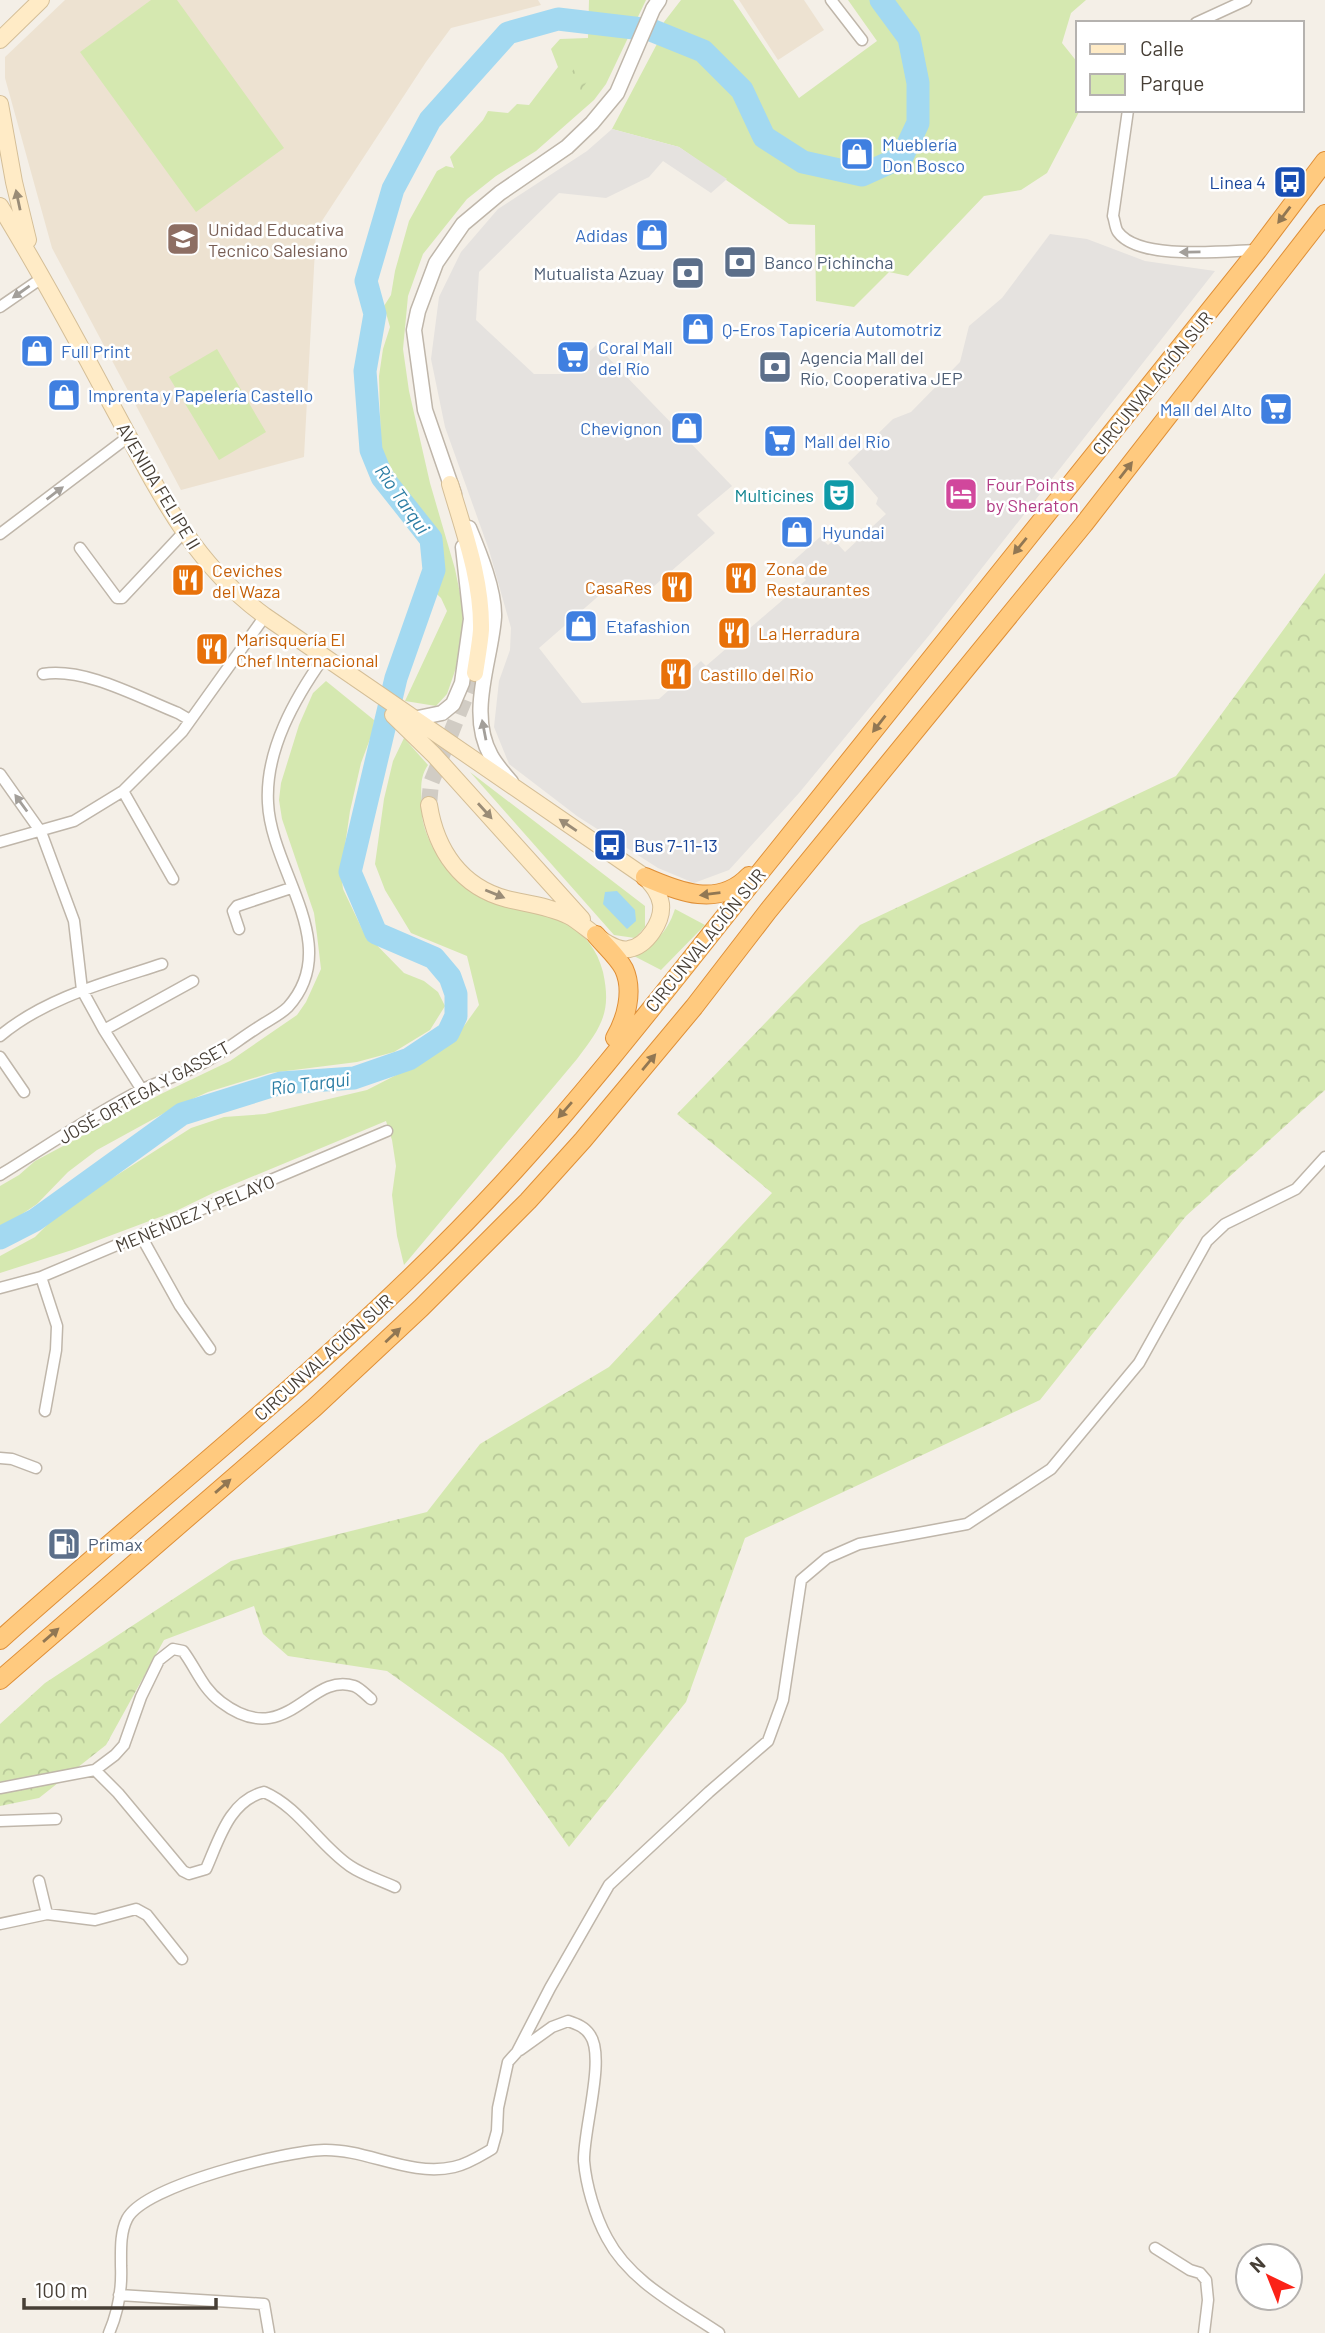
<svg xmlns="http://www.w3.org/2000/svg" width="1325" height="2333" viewBox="0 0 1325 2333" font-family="Barlow,sans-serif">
  <defs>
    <pattern id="forest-crowns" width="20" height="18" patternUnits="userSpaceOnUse" patternTransform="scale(1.75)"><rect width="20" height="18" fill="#d5e8b0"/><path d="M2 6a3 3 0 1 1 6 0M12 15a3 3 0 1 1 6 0" fill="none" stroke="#b8c898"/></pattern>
  </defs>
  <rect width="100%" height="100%" fill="#f4efe7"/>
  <path fill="#ede2d1" d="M65,0H538L541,5L451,28L426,62L316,230L304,457L181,490L52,248L5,78V57Z
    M739,0H804L824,30L778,60Z"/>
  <path fill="#d5e8b0" d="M151,0H177L284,148L196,212L80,52Z
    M589,0H646L606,84L594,100L536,151L496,176L467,199L423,254L408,296L403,349L409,391L430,483L455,569L464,613L457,665L447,694L436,706L405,701L447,611L441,598L422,580L427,522L400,484L381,449L379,376L383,349L390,327L384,306L391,295L395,271L409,221L437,171L446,166L454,168L450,157L483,120L488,111L508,113L517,104L529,105L558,67L551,49L560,39L588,38Z
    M681,0H733L799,98L877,41L848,0H1086L1071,13L1062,43L1078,63V110H1080L1047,173L1021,190L984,196L908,276L889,272L854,307L816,301L815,225L789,224L679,147L612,129L658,42L664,22Z
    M217,349L266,432L219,460L169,377Z
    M326,681L374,720L373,731L361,763L350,811L341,873L343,889L363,931L404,973L424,981L438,992L445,1006L430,1030L394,1052L357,1062L270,1073L208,1092L179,1105L97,1150L68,1172L37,1204L0,1229V1186L19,1175L35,1161L65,1145L161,1094L230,1061L297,1015L306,1002L321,969L317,935L314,913L282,819L279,800L281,783L299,725L313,693Z
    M404,738L428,765C418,779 422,794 422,811C421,831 441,868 459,878C466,883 476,885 483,888C529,905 590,917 603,972C612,1013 601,1027 577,1059L404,1265L397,1236L392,1195L396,1166L392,1140L386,1121L213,1193L176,1211L72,1250L0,1273V1256L35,1237L62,1210L191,1128L224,1117L265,1114L367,1090L408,1069L454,1040L479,1005L467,956L411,933L385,890L375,864L384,799L393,761Z
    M470,772L645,906V927L635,938L614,935Z
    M675,909L705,925L661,970L632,955C655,941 666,936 675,909Z"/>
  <path fill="url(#forest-crowns)" d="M577,64L592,74L575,100L560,90Z
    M1325,573V1090L1186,1216L1040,1400L745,1538L686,1702L569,1847L503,1754L387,1671L288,1656L263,1634L254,1606L164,1640L106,1745L39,1798L0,1806V1724L45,1683L231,1561L427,1512L480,1444L609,1367L772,1193L677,1114L860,925L1176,776Z"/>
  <path fill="#e5e2df" d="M612,129L679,147L727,179L711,193L663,161L649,177L606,198L559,193L479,272L476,320L534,374H568L596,345L732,486L697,515L715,533L646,593H602L539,648L582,703L659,699L701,661L706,666L806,580L790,564L820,537L828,545L834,540L845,552L886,514L876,504L878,498L848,463L893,419L911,412L960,362L969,326L1002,298L1050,234L1087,239L1145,261L1215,271L931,633L799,793L729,870L694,883L658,868L577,816L509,764L494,727L499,681L510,650L511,628L489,550L445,427L431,359L439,297L461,252L498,209L587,151Z"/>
  <path fill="#a3d9f1" d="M617,891L635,910L636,921L627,929L603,904L605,892Z"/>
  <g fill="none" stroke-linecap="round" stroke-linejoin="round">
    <path stroke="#a3d9f1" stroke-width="23" d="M0,1238L35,1220L182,1114L281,1083L354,1078L409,1059L448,1033L456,1016V994L450,977L434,958L376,933L350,872L396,678L434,570L431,539L382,477L371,450L365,371L375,314L366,281L393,189L430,120L508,33L558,19L651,30L703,51L742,90L764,137L803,162L862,175L902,157L918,123V83L909,38L881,0"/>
    <path stroke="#d1ccc4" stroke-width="16" stroke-dasharray="16 8" stroke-linecap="butt" d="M429,805L431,783L475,673"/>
    <defs>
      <path id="minor" d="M831,0L862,40
        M1196,23L1246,0
        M1128,110L1113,216C1115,221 1115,228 1118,232C1139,261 1225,251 1258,250
        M0,307L42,278
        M0,534L128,437
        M80,548L117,598H122L184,532
        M43,674C85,667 140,698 178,713L190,720
        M0,774L41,832L74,921L82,990L104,1030L142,1090
        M123,791L173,879
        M0,842L74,821L123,791L182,732L265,616
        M239,929L233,911L237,906L291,888
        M104,1030L193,981
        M0,1036C45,998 107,982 162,964
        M0,1057L24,1092
        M0,1175C47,1146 92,1115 141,1090C160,1081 181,1075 199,1065C220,1055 238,1040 257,1028C267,1021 280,1015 288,1007C344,945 271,871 268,803C265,750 295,698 324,657
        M141,1236L180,1306L210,1349
        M41,1277L57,1326L56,1350L45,1411
        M0,1288L41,1277L387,1131
        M0,1458L12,1459L36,1468
        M95,1770L118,1793L183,1871L189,1874L206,1869C219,1840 229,1801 264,1792C299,1807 319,1845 350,1866C363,1875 380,1880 395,1887
        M0,1788L95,1770L115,1755L124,1745L141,1697L159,1660L173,1649L183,1651C196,1668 202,1688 221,1702C287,1752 309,1671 354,1686C360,1688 366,1695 371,1699
        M0,1821L56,1819
        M39,1881L47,1914
        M0,1924L47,1914L95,1920L136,1909L147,1915L182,1959
        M520,2050L552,2027L568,2021C577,2024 585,2027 590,2035C606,2057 583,2131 584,2161C586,2185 595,2216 607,2238C630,2282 679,2306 719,2333
        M1155,2248L1190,2270L1200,2273L1206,2280L1208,2300L1204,2333
        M119,2295L264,2304L269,2333
        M109,2333C118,2312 122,2288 121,2266C121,2250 120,2233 127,2219C144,2185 286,2151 324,2150C367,2149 410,2177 454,2167C468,2164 480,2156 492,2149L497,2131L498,2108L508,2062L517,2052L550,1988L609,1885L709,1792L768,1741L783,1700L801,1580L827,1558L859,1544L967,1524L1051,1469L1139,1363L1207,1241L1225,1224L1296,1189L1325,1157"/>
      <path id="tertiary" d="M454,494L425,410L414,330L418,311L436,263L463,224L500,193L567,147L592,123L617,93L653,9L659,0
        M469,528C479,552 495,591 494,617C491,661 467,713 491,756C496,765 504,774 511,782
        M413,719L442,713L453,704L462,683L471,619L463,547"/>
      <path id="secondary" d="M0,40L41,0
        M0,104L14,182L28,240
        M0,206C39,270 75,336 110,402C154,482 189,561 265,616L645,877C652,885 659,892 661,904C663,921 647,946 629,949C610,953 585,924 569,916C549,906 528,904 507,899C461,887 436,850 429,805
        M450,484C464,532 482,580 481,630C480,644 477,659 475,673
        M393,715L434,755L582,919"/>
      <path id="trunk" d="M645,877C679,892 719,908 749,876
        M596,935C605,946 618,957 624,969C634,991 626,1019 615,1038
        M0,1640C169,1488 349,1350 503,1183C599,1079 685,965 774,855C936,654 1097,452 1258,250L1325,161
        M0,1680L314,1408L421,1308L528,1201L583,1140L694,1007L768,911L1084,524L1325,214"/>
    </defs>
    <use href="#minor" stroke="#bfb6aa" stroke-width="13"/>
    <use href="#tertiary" stroke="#bfb6aa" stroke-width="17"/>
    <use href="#secondary" stroke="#d4be97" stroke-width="18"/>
    <use href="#trunk" stroke="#df8f37" stroke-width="20"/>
    <use href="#minor" stroke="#fff" stroke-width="10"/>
    <use href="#tertiary" stroke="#fff" stroke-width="14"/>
    <use href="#secondary" stroke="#ffebc6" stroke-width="16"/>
    <use href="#trunk" stroke="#ffca7f" stroke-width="18"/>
  </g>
  <defs><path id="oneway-solid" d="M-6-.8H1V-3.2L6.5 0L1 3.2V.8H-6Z" transform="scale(1.75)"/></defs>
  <g fill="#9a8c77">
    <use href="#oneway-solid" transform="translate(18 200) rotate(-102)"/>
    <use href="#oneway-solid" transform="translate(485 811) rotate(48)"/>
    <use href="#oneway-solid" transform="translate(568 825) rotate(-146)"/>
    <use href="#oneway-solid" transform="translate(495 894) rotate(22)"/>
  </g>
  <g fill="#917753">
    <use href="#oneway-solid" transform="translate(1284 215) rotate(127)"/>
    <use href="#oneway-solid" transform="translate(1126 470) rotate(-52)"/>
    <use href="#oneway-solid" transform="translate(1020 546) rotate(129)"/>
    <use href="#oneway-solid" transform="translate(879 724) rotate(128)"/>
    <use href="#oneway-solid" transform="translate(710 894) rotate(173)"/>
    <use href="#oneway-solid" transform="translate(649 1062) rotate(-50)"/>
    <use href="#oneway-solid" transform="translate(565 1110) rotate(131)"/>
    <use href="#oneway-solid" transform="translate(393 1335) rotate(-43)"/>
    <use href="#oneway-solid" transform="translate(223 1486) rotate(-41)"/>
    <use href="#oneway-solid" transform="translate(51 1635) rotate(-41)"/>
  </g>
  <g fill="#a39f9a">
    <use href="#oneway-solid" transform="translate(1190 252) rotate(179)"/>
    <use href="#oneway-solid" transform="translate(21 292) rotate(145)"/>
    <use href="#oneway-solid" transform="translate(55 493) rotate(-37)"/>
    <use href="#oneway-solid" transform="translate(484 730) rotate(-101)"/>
    <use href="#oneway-solid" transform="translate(21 803) rotate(-126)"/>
  </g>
  <defs>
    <symbol id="shop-square" viewBox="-11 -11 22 22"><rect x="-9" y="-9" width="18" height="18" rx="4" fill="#3f7fe0" stroke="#fff"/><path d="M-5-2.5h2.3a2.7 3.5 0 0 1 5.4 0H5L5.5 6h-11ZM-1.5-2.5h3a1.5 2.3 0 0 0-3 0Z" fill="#fff"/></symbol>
    <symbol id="bus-square" viewBox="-11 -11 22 22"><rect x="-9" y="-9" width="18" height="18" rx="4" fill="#1a4fb4" stroke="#fff"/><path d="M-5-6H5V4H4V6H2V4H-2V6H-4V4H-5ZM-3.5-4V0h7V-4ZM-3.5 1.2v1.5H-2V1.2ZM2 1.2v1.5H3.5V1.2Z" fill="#fff"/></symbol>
    <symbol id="school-square" viewBox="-11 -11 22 22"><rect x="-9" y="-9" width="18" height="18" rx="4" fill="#8d6e63" stroke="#fff"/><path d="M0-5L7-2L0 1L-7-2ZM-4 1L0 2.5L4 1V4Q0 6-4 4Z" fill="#fff"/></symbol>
    <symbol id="bank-square" viewBox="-11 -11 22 22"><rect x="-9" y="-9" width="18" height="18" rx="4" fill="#5c6f8a" stroke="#fff"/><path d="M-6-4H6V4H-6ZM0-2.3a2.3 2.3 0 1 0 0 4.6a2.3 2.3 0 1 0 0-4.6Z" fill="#fff"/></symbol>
    <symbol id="supermarket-square" viewBox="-11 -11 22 22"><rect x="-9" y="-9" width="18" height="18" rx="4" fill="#3f7fe0" stroke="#fff"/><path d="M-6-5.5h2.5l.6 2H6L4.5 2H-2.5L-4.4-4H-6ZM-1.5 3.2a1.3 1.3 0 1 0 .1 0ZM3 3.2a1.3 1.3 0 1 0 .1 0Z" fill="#fff"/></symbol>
    <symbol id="hotel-square" viewBox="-11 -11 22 22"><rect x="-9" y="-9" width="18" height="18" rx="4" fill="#d1479c" stroke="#fff"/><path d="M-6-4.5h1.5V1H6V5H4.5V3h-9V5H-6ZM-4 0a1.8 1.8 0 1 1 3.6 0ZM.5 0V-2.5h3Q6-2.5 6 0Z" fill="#fff"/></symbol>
    <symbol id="theatre-square" viewBox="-11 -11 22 22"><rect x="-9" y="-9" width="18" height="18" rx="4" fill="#0f9aa8" stroke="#fff"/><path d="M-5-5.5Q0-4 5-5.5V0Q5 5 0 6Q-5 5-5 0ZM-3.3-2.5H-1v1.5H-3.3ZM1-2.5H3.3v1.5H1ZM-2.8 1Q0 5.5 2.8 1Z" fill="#fff"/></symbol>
    <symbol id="restaurant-square" viewBox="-11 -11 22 22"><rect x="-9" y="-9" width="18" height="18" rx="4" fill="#e8710a" stroke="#fff"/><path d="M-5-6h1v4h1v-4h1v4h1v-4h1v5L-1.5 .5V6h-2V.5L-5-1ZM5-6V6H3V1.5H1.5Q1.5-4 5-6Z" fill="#fff"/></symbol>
    <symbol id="fuel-square" viewBox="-11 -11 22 22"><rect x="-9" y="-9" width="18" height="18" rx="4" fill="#5c6f8a" stroke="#fff"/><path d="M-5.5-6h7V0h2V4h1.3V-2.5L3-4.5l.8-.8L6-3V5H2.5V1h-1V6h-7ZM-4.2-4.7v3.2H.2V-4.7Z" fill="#fff"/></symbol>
  </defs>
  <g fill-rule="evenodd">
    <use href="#shop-square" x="838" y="135" width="38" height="38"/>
    <use href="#bus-square" x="1271" y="163" width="38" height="38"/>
    <use href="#shop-square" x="633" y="216" width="38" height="38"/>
    <use href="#school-square" x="164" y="220" width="38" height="38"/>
    <use href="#bank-square" x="721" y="243" width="38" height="38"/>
    <use href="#bank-square" x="669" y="254" width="38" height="38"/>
    <use href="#shop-square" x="679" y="310" width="38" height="38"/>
    <use href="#shop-square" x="18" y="332" width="38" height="38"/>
    <use href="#supermarket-square" x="554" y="338" width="38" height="38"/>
    <use href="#bank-square" x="756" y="348" width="38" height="38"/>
    <use href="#shop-square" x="45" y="376" width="38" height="38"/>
    <use href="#supermarket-square" x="1257" y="390" width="38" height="38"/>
    <use href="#shop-square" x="668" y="409" width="38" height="38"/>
    <use href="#supermarket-square" x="761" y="422" width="38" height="38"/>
    <use href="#hotel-square" x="942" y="475" width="38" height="38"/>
    <use href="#theatre-square" x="820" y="476" width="38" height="38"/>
    <use href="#shop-square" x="778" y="513" width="38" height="38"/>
    <use href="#restaurant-square" x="722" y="559" width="38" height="38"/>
    <use href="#restaurant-square" x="169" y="561" width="38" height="38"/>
    <use href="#restaurant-square" x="658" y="568" width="38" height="38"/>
    <use href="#shop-square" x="562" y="607" width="38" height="38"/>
    <use href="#restaurant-square" x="715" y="614" width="38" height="38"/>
    <use href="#restaurant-square" x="193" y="630" width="38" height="38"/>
    <use href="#restaurant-square" x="657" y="655" width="38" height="38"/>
    <use href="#bus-square" x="591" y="826" width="38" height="38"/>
    <use href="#fuel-square" x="45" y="1525" width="38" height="38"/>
  </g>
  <g text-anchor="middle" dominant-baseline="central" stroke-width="5" stroke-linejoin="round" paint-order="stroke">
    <g font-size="18" fill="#366cbe" stroke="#fff" text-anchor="start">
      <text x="882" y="144">Mueblería<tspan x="882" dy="21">Don Bosco</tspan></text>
      <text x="628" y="235" text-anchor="end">Adidas</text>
      <text x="722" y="329">Q-Eros Tapicería Automotriz</text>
      <text x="598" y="347">Coral Mall<tspan x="598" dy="21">del Río</tspan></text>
      <text x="61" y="351">Full Print</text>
      <text x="88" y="395">Imprenta y Papelería Castello</text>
      <text x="1252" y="409" text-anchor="end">Mall del Alto</text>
      <text x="662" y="428" text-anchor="end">Chevignon</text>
      <text x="804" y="441">Mall del Rio</text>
      <text x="822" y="532">Hyundai</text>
      <text x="606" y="626">Etafashion</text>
    </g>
    <g font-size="18" fill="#164399" stroke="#fff" text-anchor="end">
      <text x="1266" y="182">Linea 4</text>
      <text x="634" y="845" text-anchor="start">Bus 7-11-13</text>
    </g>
    <g font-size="18" fill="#785e54" stroke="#fff" text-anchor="start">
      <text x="208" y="229">Unidad Educativa<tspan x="208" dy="21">Tecnico Salesiano</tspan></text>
    </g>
    <g font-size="18" fill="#4e5e75" stroke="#fff" text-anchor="start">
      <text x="764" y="262">Banco Pichincha</text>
      <text x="664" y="273" text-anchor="end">Mutualista Azuay</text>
      <text x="800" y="357">Agencia Mall del<tspan x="800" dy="21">Río, Cooperativa JEP</tspan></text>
      <text x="88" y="1544">Primax</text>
    </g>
    <g font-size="18" fill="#473f36" stroke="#fff">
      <text transform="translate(1152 383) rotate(-51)">CIRCUNVALACIÓN SUR</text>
      <text transform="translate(159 486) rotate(59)">AVENIDA FELIPE II</text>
      <text transform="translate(705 940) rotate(-51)">CIRCUNVALACIÓN SUR</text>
      <text transform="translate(144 1092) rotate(-29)">JOSÉ ORTEGA Y GASSET</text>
      <text transform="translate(195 1213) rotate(-23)">MENÉNDEZ Y PELAYO</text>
      <text transform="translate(323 1357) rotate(-42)">CIRCUNVALACIÓN SUR</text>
    </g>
    <g font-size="18" fill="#b23c85" stroke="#fff" text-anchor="start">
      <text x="986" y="484">Four Points<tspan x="986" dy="21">by Sheraton</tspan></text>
    </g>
    <g font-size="18" fill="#0d838f" stroke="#fff" text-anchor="end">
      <text x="814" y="495">Multicines</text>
    </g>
    <g font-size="18" fill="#c56008" stroke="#fff" text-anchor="start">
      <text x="766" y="568">Zona de<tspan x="766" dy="21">Restaurantes</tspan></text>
      <text x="212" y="570">Ceviches<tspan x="212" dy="21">del Waza</tspan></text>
      <text x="652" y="587" text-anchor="end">CasaRes</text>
      <text x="758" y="633">La Herradura</text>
      <text x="236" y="639">Marisquería El<tspan x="236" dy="21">Chef Internacional</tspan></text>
      <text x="700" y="674">Castillo del Rio</text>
    </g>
    <g font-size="19" font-style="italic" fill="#2b7da4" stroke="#fff">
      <text transform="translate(403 499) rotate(55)">Río Tarqui</text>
      <text transform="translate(310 1083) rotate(-7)">Río Tarqui</text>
    </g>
  </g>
  <rect x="1076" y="21" width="228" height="91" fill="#ffffff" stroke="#b5b2af" stroke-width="2"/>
  <rect x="1090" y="44" width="35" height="10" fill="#ffebc6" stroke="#b5b2af" stroke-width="2"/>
  <text x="1140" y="56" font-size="21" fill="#473f36">Calle</text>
  <rect x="1090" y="74" width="35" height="21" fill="#d5e8b0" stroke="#b5b2af" stroke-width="2"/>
  <text x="1140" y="91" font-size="21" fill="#473f36">Parque</text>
  <g transform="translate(1269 2277) rotate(317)"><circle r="33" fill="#ffffff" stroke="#b5b2af" stroke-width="2"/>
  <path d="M0-5L12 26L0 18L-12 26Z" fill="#fb2217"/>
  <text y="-10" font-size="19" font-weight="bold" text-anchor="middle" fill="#473f36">N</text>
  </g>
  <path d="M24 2298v10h192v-10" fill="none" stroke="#473f36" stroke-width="3.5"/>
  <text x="35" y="2298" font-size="21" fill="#473f36" stroke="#ffffff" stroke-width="5" paint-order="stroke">100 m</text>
</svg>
